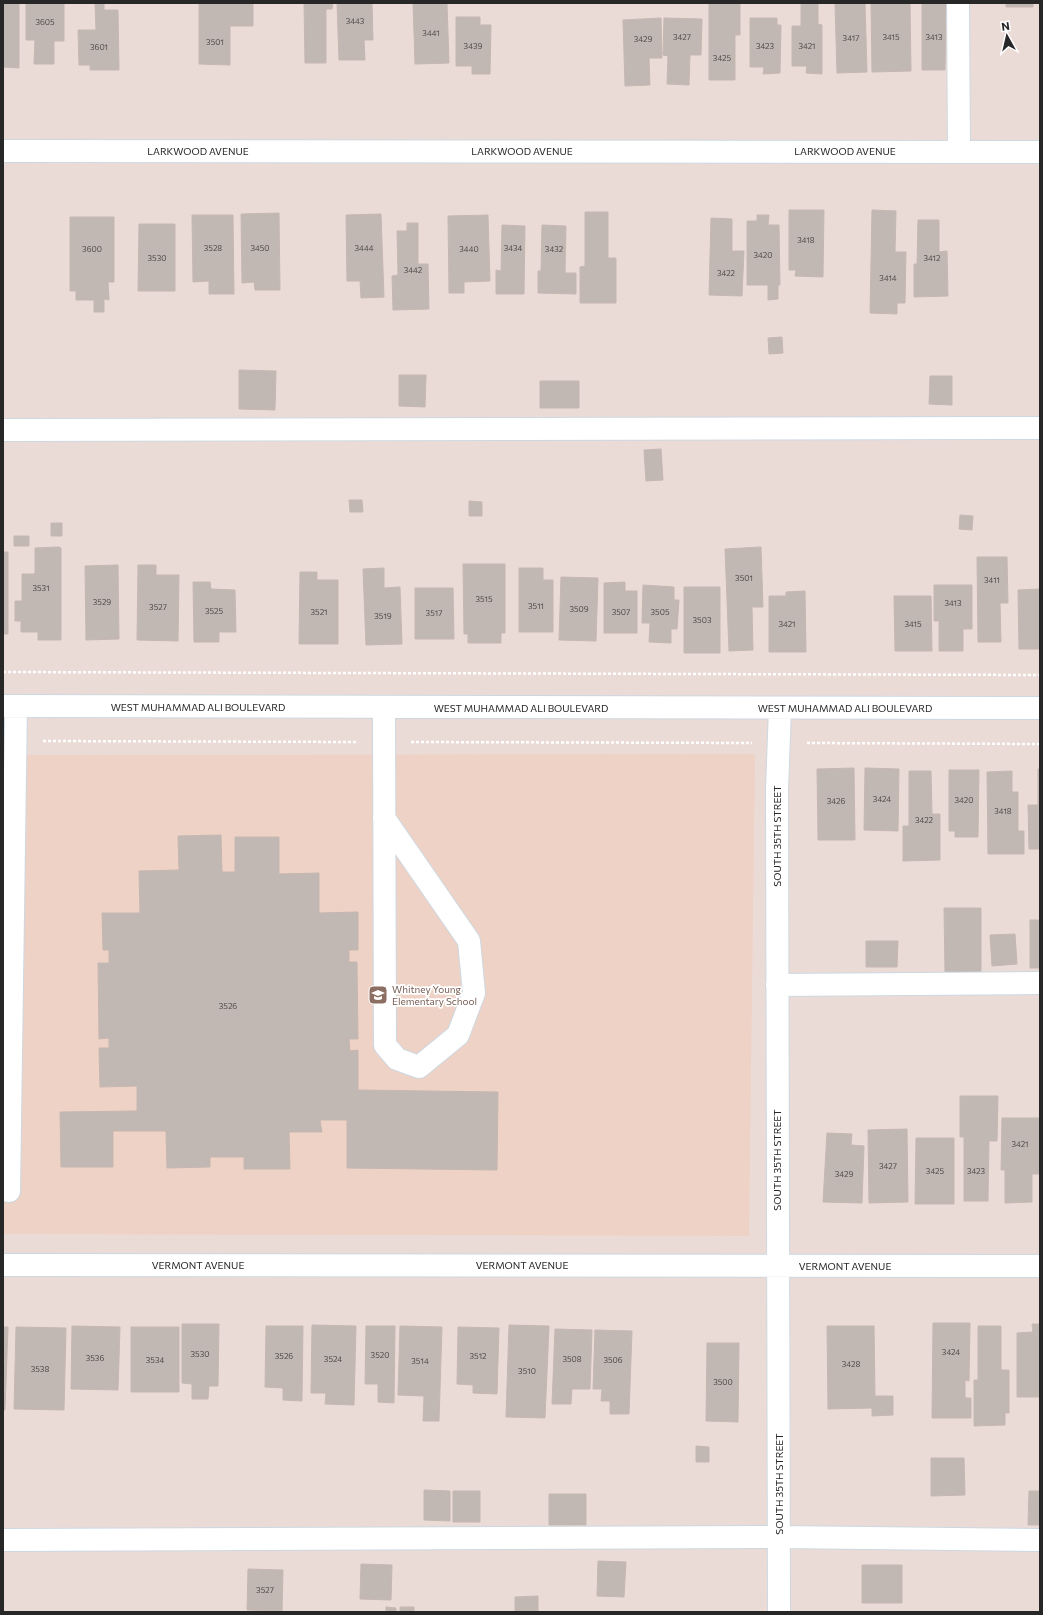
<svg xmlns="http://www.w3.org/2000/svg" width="1043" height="1615" viewBox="0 0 1043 1615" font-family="Commissioner,sans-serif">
  <rect width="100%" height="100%" fill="#ebdbd7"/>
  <path fill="#eed2c5" d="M755,754L749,1236L3,1234V755Z"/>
  <path fill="#c2b8b3" stroke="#c6b7b1" d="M3,3H19V68L3,67Z
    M26,3H64V41H54V64H34L35,40H26Z
    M95,3H104V10H118L119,70H90V65H79L78,30H96Z
    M199,3H253V26H230V65L199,64Z
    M304,3H333L332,9H326V63H305Z
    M337,3H372L373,40H364L365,60H339Z
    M413,3H447L449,63L415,64Z
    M709,3H740V35H735V80H709Z
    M801,3H818V24L822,25V74L806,73L807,66H792V26H801Z
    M835,3H865L867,72L837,73Z
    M871,3H910L911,71L872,72Z
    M922,3H946L945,70H922Z
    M1006,3H1033V7H1006Z
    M456,17H480V25H491L490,74H472V66H456Z
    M661,18L662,58H649L650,85L625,86L623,20Z
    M664,18L702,19L701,55H690L689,85L667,84L668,56L663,55Z
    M750,18H777V25H781L780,73L763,74L764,67H750Z
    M789,210H824L823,277L795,276L796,270H789Z
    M872,210L896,211L895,252H906L905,303H897V314L870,313Z
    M585,212H608V258H616V303H580V267L585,266Z
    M279,213L280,290H255L254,282L242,283L241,214Z
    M381,214L384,297L361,298L360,281H347L346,215Z
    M192,215H233L234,294H209V281L193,282Z
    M488,215L490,281L464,282V293H449L448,216Z
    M757,215H769L768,225H779L780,285H778V299L768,300V285H747V221H757Z
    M70,217H114V282H108L109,300L104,299V312H94V300H76V291H70Z
    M711,218L732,219V251H744L742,296L709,295Z
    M918,220H939V252L947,251L948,296L914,297V264H917Z
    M407,223H418V264H428L429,309L393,310L392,276L398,275L397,231H407Z
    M139,224H175V291H138Z
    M502,225L525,226L524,294H496V270L501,271Z
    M542,225L566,226L565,273H576V294L538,293V271H541Z
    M782,337L783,353L769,354L768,338Z
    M239,370L276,371L275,410L239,409Z
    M399,375H426L425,407L399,406Z
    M930,376H952V405L929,404Z
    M540,381H579V408H540Z
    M661,449L663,480L646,481L644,450Z
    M349,500H362L363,512H350Z
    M469,501L482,502V516H469Z
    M960,515L973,516L972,530L959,529Z
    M51,523H62V536H51Z
    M14,536H29V546H14Z
    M59,547L61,548V640H38V632H21V621H15V601H22V574H35V548Z
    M761,547L763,607H752L753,650L729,651L725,549Z
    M3,552H8V634H3Z
    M977,557H1007L1008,603H1000L1001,642H978Z
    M463,564H505V633H501V643H468V634H464Z
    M118,565L119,639L86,640L85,566Z
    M138,565H156V575H179L178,641L137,640Z
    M384,568V588L400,587L402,644L366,645L363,569Z
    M519,568H543V580H553V632H519Z
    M300,572H317V580H338V644H299Z
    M561,577L598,578L596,641L559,640Z
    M193,582H210L211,589L235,590L236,632H219V642H194Z
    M625,582V591H637V633H604V583Z
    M643,585L674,587V600H679L677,629H671V643L649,642L650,623H642Z
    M934,585H972V629H963V651H939V621H934Z
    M684,587H720V653H684Z
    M415,588H453L454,639H415Z
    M1040,589V649H1019L1018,590Z
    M805,591L806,652H769V596H786V592Z
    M894,596H931L932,651H895Z
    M854,768L855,840H818L817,769Z
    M865,768L899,769L898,831L864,830Z
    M1038,769H1040V849H1029L1028,805H1038Z
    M949,770H979L978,837H955V831H949Z
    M909,771H931L932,814H940V860L903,861V826H909Z
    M1012,771V792H1018V831H1024V854H988L987,772Z
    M221,835L222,872H235V837H279V874L319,873V913L358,912V950H349V962H357L358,1039H349L350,1051L358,1050V1090L498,1092L497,1170L347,1168V1120H320L322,1132H289L290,1169H244V1157H210V1167L167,1168L166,1131H113V1167H61L60,1112L137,1111V1086L100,1087L99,1048H109V1038L99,1039L98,963H109V950H103L102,913H140L139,871L179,870L178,836Z
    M944,908H981V972H945Z
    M1030,920H1040V968H1030Z
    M1015,934L1017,964L992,966L990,935Z
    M866,941H898L897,967H866Z
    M960,1096H998L997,1141H989L988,1201H964V1137H960Z
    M1002,1118H1039V1174H1032V1202L1005,1203V1170H1001Z
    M907,1129L908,1202L869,1203L868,1130Z
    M827,1133L852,1134L851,1145L864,1146L862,1203L823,1202Z
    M916,1138H954V1204H915Z
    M933,1323H970L969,1381L965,1380V1398H971V1418H932Z
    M182,1324H219L218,1386H209L208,1399H192V1384L182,1383Z
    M1032,1324H1040V1397H1017V1333L1033,1332Z
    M312,1325L356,1326L354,1405L325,1404L326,1393H311Z
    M509,1325L549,1326L545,1418L506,1417Z
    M72,1326L120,1327L118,1390L71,1389Z
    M266,1326H303L302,1401L283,1400V1388L265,1387Z
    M366,1326H395L394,1403L378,1402V1384H365Z
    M400,1326L442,1327L439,1421H423L424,1396L398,1395Z
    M827,1326H874L875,1396H893V1415L872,1416V1408L828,1409Z
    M978,1326H1001V1370H1009V1413H1005V1425L974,1426V1380H978Z
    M3,1327H8L5,1410H3Z
    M16,1327L66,1328L64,1410L14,1409Z
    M131,1327H179V1392H131Z
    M458,1327L499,1328L497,1394L473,1393V1385L457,1384Z
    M555,1329L592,1330L590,1389H572L571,1404H552Z
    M595,1330L632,1331L629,1414H610V1401H601L602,1389H593Z
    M707,1343H739L738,1422L706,1421Z
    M696,1446L709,1447V1462H696Z
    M931,1458H964L965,1495L931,1496Z
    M424,1490L450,1491V1521L424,1520Z
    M453,1491H480V1522H453Z
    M1029,1491H1040V1525H1028Z
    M549,1494H586V1525H549Z
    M598,1561L626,1562L624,1597L597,1596Z
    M361,1564L392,1565L391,1600L360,1599Z
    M862,1565H902V1603H862Z
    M248,1569L283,1570L282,1611L247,1610Z
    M538,1596V1612H515V1597Z
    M386,1607L396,1608V1612H386Z
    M400,1607H414V1612H400Z"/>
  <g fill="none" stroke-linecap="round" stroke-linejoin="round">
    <defs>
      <path id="minor" d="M958,3L959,151
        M3,151L1040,152
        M3,430L1040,428
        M3,706L1040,708
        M384,707L385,1045L397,1059L419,1067L458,1035L474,993L469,941L384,818
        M777,985L1040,983
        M9,1191L16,706
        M3,1265L1040,1266
        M3,1540L779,1537L1040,1540
        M779,1612L777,790L780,708"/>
    </defs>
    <use href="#minor" stroke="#cdd8e1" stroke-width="24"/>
    <path stroke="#fff" stroke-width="2.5" stroke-dasharray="3 2" stroke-linecap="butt" d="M3,672L1040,675
      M43,741L358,742
      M411,742L752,743
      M807,743L1040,744"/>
    <use href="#minor" stroke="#fff" stroke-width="22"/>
  </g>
  <defs>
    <symbol id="school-square" viewBox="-11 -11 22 22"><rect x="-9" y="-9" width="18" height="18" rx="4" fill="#8d6e63" stroke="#fff"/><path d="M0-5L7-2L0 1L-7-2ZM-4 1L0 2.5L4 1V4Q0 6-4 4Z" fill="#fff"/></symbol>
  </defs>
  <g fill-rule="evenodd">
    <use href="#school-square" x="367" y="984" width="22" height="22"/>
  </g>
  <g text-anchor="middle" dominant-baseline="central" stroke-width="3.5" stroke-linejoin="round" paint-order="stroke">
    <g font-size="8" fill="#4e4b4a">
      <text x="355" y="21">3443</text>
      <text x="45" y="22">3605</text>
      <text x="431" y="33">3441</text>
      <text x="682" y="37">3427</text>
      <text x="891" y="37">3415</text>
      <text x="934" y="37">3413</text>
      <text x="851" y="38">3417</text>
      <text x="643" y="39">3429</text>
      <text x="215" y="42">3501</text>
      <text x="473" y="46">3439</text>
      <text x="765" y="46">3423</text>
      <text x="807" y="46">3421</text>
      <text x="99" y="47">3601</text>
      <text x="722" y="58">3425</text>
      <text x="806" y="240">3418</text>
      <text x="213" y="248">3528</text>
      <text x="260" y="248">3450</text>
      <text x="364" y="248">3444</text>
      <text x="513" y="248">3434</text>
      <text x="92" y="249">3600</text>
      <text x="469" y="249">3440</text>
      <text x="554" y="249">3432</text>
      <text x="763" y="255">3420</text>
      <text x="157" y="258">3530</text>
      <text x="932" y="258">3412</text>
      <text x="413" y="270">3442</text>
      <text x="726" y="273">3422</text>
      <text x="888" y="278">3414</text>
      <text x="744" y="578">3501</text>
      <text x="992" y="580">3411</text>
      <text x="41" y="588">3531</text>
      <text x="484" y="599">3515</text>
      <text x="102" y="602">3529</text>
      <text x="953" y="603">3413</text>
      <text x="536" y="606">3511</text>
      <text x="158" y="607">3527</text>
      <text x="579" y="609">3509</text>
      <text x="214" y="611">3525</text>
      <text x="319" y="612">3521</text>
      <text x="621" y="612">3507</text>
      <text x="660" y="612">3505</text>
      <text x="434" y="613">3517</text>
      <text x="383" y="616">3519</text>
      <text x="702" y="620">3503</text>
      <text x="787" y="624">3421</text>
      <text x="913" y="624">3415</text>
      <text x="882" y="799">3424</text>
      <text x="964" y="800">3420</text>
      <text x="836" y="801">3426</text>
      <text x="1003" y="811">3418</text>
      <text x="924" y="820">3422</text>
      <text x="228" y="1006">3526</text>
      <text x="1020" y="1144">3421</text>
      <text x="888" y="1166">3427</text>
      <text x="935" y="1171">3425</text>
      <text x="976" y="1171">3423</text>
      <text x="844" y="1174">3429</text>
      <text x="951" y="1352">3424</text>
      <text x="200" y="1354">3530</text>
      <text x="380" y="1355">3520</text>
      <text x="284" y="1356">3526</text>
      <text x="478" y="1356">3512</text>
      <text x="95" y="1358">3536</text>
      <text x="333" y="1359">3524</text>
      <text x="572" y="1359">3508</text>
      <text x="155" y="1360">3534</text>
      <text x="613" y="1360">3506</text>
      <text x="420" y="1361">3514</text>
      <text x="851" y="1364">3428</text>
      <text x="40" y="1369">3538</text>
      <text x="527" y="1371">3510</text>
      <text x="723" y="1382">3500</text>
      <text x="265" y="1590">3527</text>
    </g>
    <g font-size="10" fill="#272727" stroke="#fff">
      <text x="198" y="151">LARKWOOD AVENUE</text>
      <text x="522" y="151">LARKWOOD AVENUE</text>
      <text x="845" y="151">LARKWOOD AVENUE</text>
      <text x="198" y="707">WEST MUHAMMAD ALI BOULEVARD</text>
      <text x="521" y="708">WEST MUHAMMAD ALI BOULEVARD</text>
      <text x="845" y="708">WEST MUHAMMAD ALI BOULEVARD</text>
      <text transform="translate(777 836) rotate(-90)">SOUTH 35TH STREET</text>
      <text transform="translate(777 1160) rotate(-90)">SOUTH 35TH STREET</text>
      <text x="198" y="1265">VERMONT AVENUE</text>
      <text x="522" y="1265">VERMONT AVENUE</text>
      <text x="845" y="1266">VERMONT AVENUE</text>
      <text transform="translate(779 1484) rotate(-90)">SOUTH 35TH STREET</text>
    </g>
    <g font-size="10" fill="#785e54" stroke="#fff" text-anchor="start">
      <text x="392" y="989">Whitney Young<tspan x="392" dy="12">Elementary School</tspan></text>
    </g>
  </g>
  <rect width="1043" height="1615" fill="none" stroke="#272727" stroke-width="8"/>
  <g transform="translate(1007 36) rotate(352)" stroke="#ffffff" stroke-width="3" paint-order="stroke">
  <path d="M0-3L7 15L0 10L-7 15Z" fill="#272727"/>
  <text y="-6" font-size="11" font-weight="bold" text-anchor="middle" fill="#272727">N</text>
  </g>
</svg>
